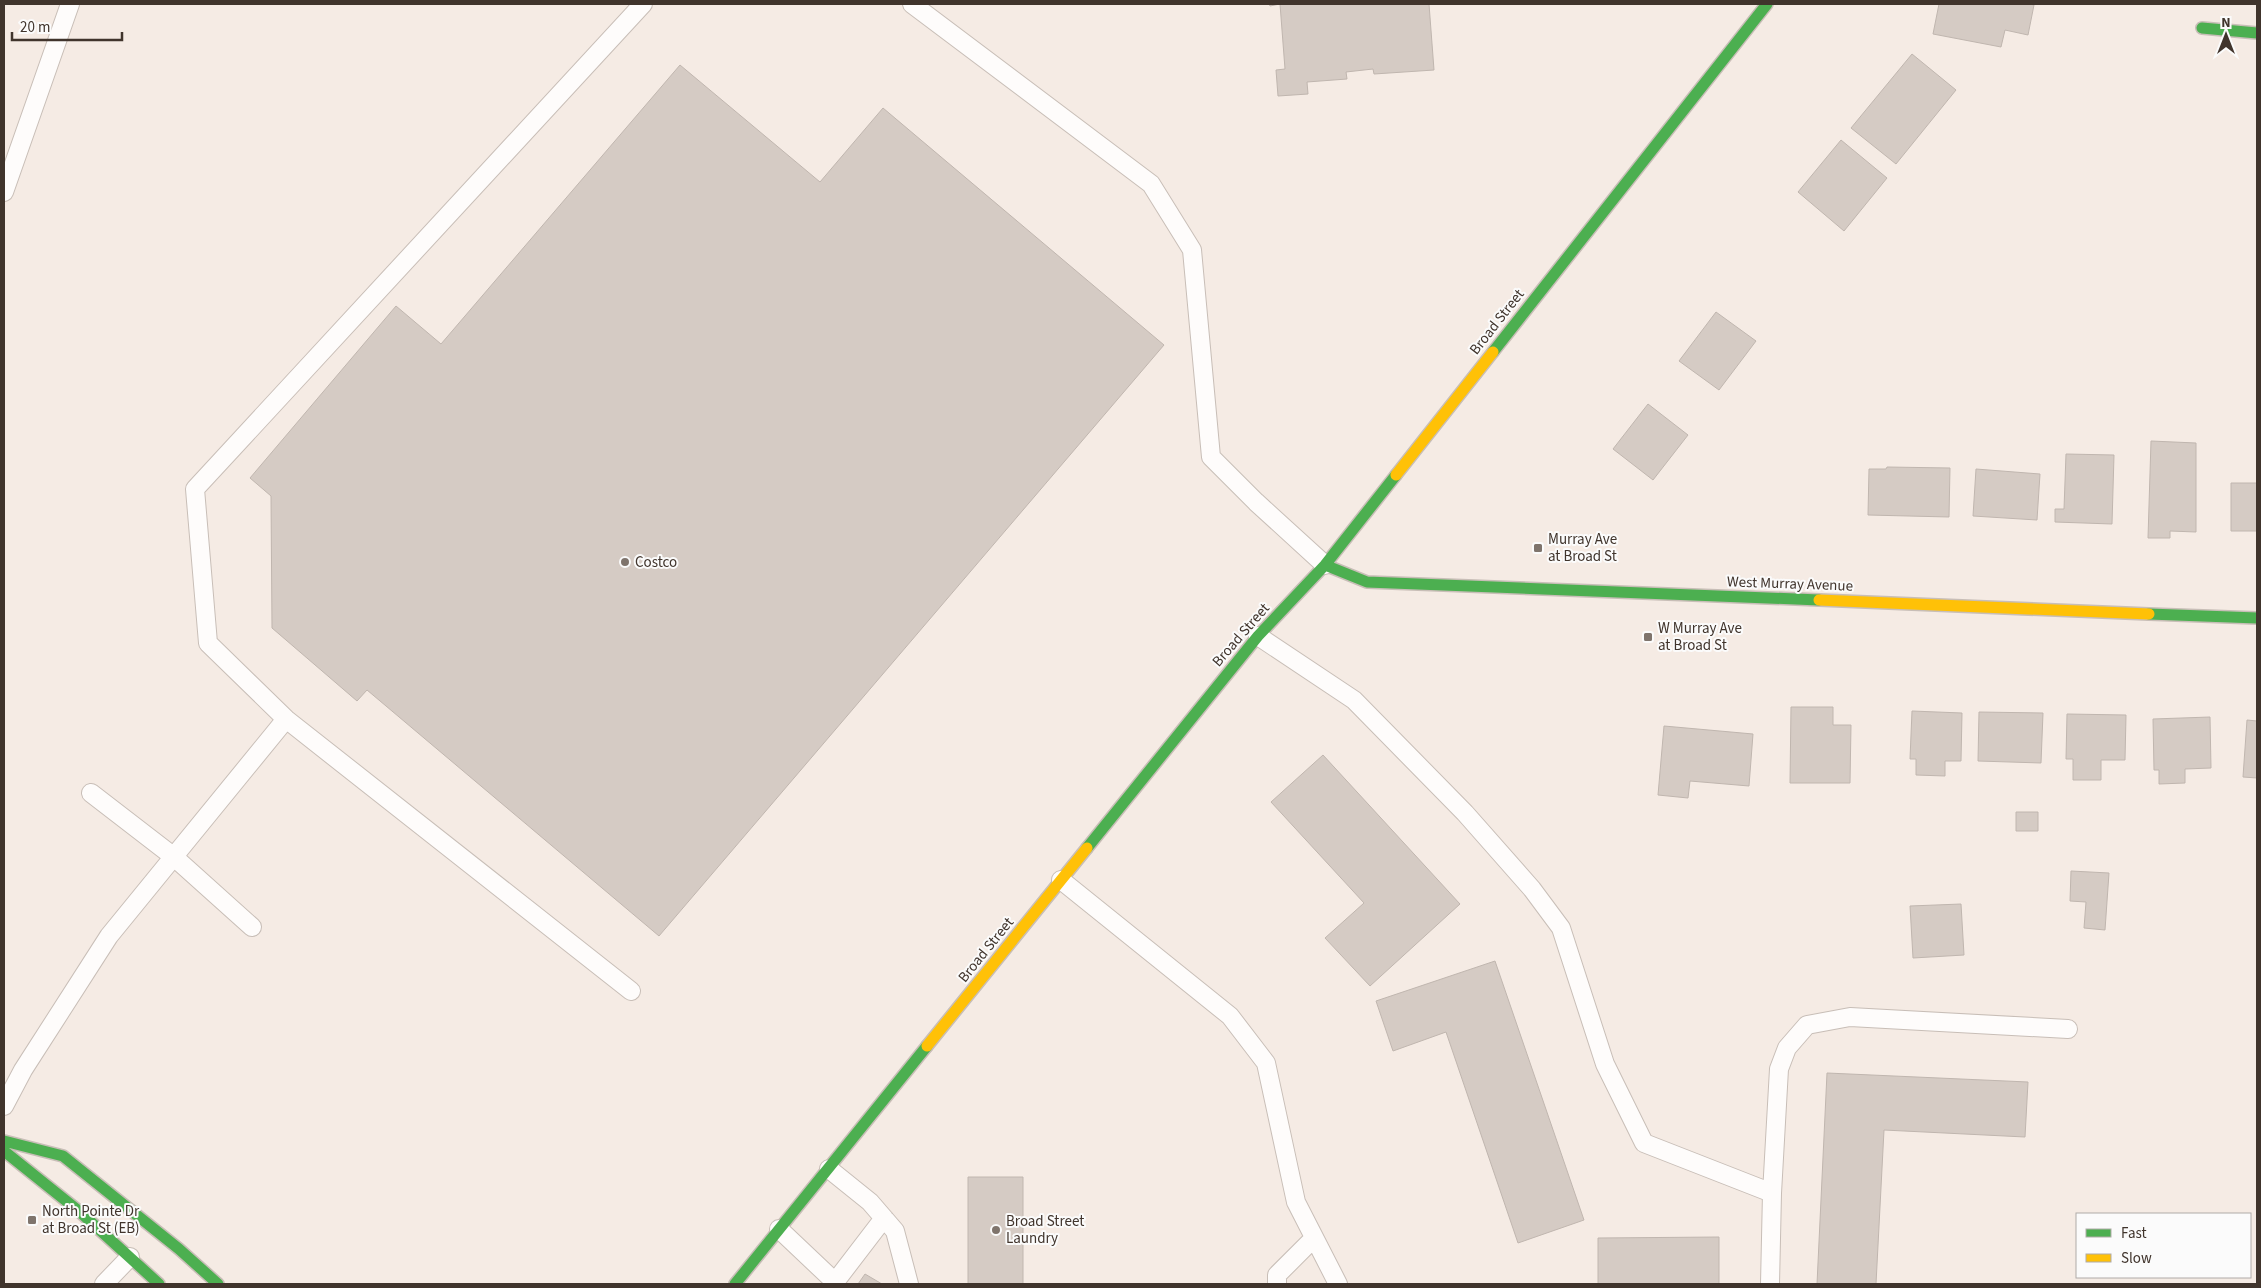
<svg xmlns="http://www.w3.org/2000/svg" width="2261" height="1288" viewBox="0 0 2261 1288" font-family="'Source Sans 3',sans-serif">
  <rect width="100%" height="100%" fill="#f5ebe4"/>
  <path fill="#d5cbc4" stroke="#c0b6af" d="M1269,4H1429L1434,70L1374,74L1373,69L1346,72L1347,79L1307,82L1308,94L1278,96L1276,70L1285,69L1280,4L1270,6Z
    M1939,4H2029L2034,5L2028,35L2005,30L2001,47L1933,34Z
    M1912,54L1956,90L1896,164L1851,128Z
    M680,65L820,182L883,108L1164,345L659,936L367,690L357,701L272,628L271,496L250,478L396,306L441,344Z
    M1841,140L1887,178L1844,231L1798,192Z
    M1716,312L1756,341L1719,390L1679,361Z
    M1648,404L1688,435L1653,480L1613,449Z
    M2151,441L2196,443V532L2170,531V538H2148Z
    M2066,454L2114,455L2112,524L2055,522V509H2064Z
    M1887,467L1950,468L1949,517L1868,515L1869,469H1886Z
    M1976,469L2040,474L2037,520L1973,516Z
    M2231,483H2257V531H2231Z
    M1791,707H1833V725H1851L1850,783H1790Z
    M1912,711L1962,713L1961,761H1945V776L1916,775V759H1910Z
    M1979,712L2043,713L2041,763L1978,761Z
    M2067,714L2126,715L2125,760H2101V780H2073V759H2066Z
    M2210,717L2211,768L2185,769V783L2159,784V770H2154L2153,719Z
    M2247,720L2257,721V778L2243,777Z
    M1664,726L1753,734L1749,786L1690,781L1688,798L1658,795Z
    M1323,755L1460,904L1370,986L1325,938L1364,903L1271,802Z
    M2016,812H2038V831H2016Z
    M2071,871L2109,873L2105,930L2084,928L2086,902L2070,901Z
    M1961,904L1964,955L1913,958L1910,906Z
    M1495,961L1584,1220L1518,1243L1446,1032L1393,1051L1376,1001Z
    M1827,1073L2028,1082L2025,1137L1884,1130L1876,1284H1817Z
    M968,1177H1023V1284H968Z
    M1719,1237V1284H1598V1238Z
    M865,1274L882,1284H858Z"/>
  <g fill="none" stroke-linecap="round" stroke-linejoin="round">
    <defs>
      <path id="lane" d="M912,4L1151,184L1192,250L1211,457L1256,502L1325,565
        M4,192L70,4
        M1258,636L1354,700L1465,813L1532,889L1561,928L1605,1064L1644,1143L1772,1193L1770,1284
        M91,793L174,857L252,927
        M1061,880L1230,1016L1266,1063L1296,1202L1338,1284
        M631,991L286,719L208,643L195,489L643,4
        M4,1106L23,1070L109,936L286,719
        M829,1169L870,1202L895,1231L909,1284
        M1772,1193L1779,1069L1787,1048L1807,1025L1850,1017L2068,1029
        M779,1229L835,1282L884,1218
        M104,1284L130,1257
        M1277,1284V1275L1314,1238"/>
      <path id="fast" d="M2202,28L2257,33
        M1493,352L1767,4
        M1325,565L1367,582L1819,600
        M2149,614L2257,618
        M1087,848L1258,636L1325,565L1396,475
        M4,1141L63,1156L179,1249L218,1284
        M4,1151L80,1212L159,1284
        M735,1284L927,1046"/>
      <path id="slow" d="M1396,475L1493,352
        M1819,600L2149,614
        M927,1046L1087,848"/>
    </defs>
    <use href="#lane" stroke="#c8beb7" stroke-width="20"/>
    <use href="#fast" stroke="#c8beb7" stroke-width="14"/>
    <use href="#slow" stroke="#c8beb7" stroke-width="14"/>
    <use href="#lane" stroke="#fefcfb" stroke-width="18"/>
    <use href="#fast" stroke="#4caf50" stroke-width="11"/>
    <use href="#slow" stroke="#ffc107" stroke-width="11"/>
  </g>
  <g fill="#7f746c" stroke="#fbfbfb" stroke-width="2">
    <rect x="1533" y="543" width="10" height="10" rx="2.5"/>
    <circle cx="625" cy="562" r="5"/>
    <rect x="1643" y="632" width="10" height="10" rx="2.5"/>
    <rect x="27" y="1215" width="10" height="10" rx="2.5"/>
    <circle cx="996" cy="1230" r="5"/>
  </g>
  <g text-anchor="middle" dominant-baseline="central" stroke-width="4" stroke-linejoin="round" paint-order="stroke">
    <g font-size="15" fill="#40342c" stroke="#fbfbfb">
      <text transform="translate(1497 322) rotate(-52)">Broad Street</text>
      <text transform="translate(1790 584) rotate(2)">West Murray Avenue</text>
      <text transform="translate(1241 635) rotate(-49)">Broad Street</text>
      <text transform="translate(986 950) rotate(-51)">Broad Street</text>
    </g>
    <g font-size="15" fill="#40342c" stroke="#fbfbfb" text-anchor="start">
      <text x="1548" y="539">Murray Ave<tspan x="1548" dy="17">at Broad St</tspan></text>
      <text x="635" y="562">Costco</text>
      <text x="1658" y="628">W Murray Ave<tspan x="1658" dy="17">at Broad St</tspan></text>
      <text x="42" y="1211">North Pointe Dr<tspan x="42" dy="17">at Broad St (EB)</tspan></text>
      <text x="1006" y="1221">Broad Street<tspan x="1006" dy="17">Laundry</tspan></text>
    </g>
  </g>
  <rect width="2261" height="1288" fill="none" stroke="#40342c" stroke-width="10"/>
  <rect x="2076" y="1213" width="175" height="65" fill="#fbfbfb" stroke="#b0aba8"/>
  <rect x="2086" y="1229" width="25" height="8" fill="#4caf50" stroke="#b0aba8"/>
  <text x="2121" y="1238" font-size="15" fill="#40342c">Fast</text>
  <rect x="2086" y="1254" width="25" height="8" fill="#ffc107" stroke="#b0aba8"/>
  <text x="2121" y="1263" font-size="15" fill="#40342c">Slow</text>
  <g transform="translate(2226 35)" stroke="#fbfbfb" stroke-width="4" paint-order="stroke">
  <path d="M0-4L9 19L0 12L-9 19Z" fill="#40342c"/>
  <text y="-8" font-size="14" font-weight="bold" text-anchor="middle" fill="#40342c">N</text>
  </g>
  <path d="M12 32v8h110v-8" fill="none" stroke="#40342c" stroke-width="2.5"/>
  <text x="20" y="32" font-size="15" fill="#40342c" stroke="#fbfbfb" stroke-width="4" paint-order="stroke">20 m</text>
</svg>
